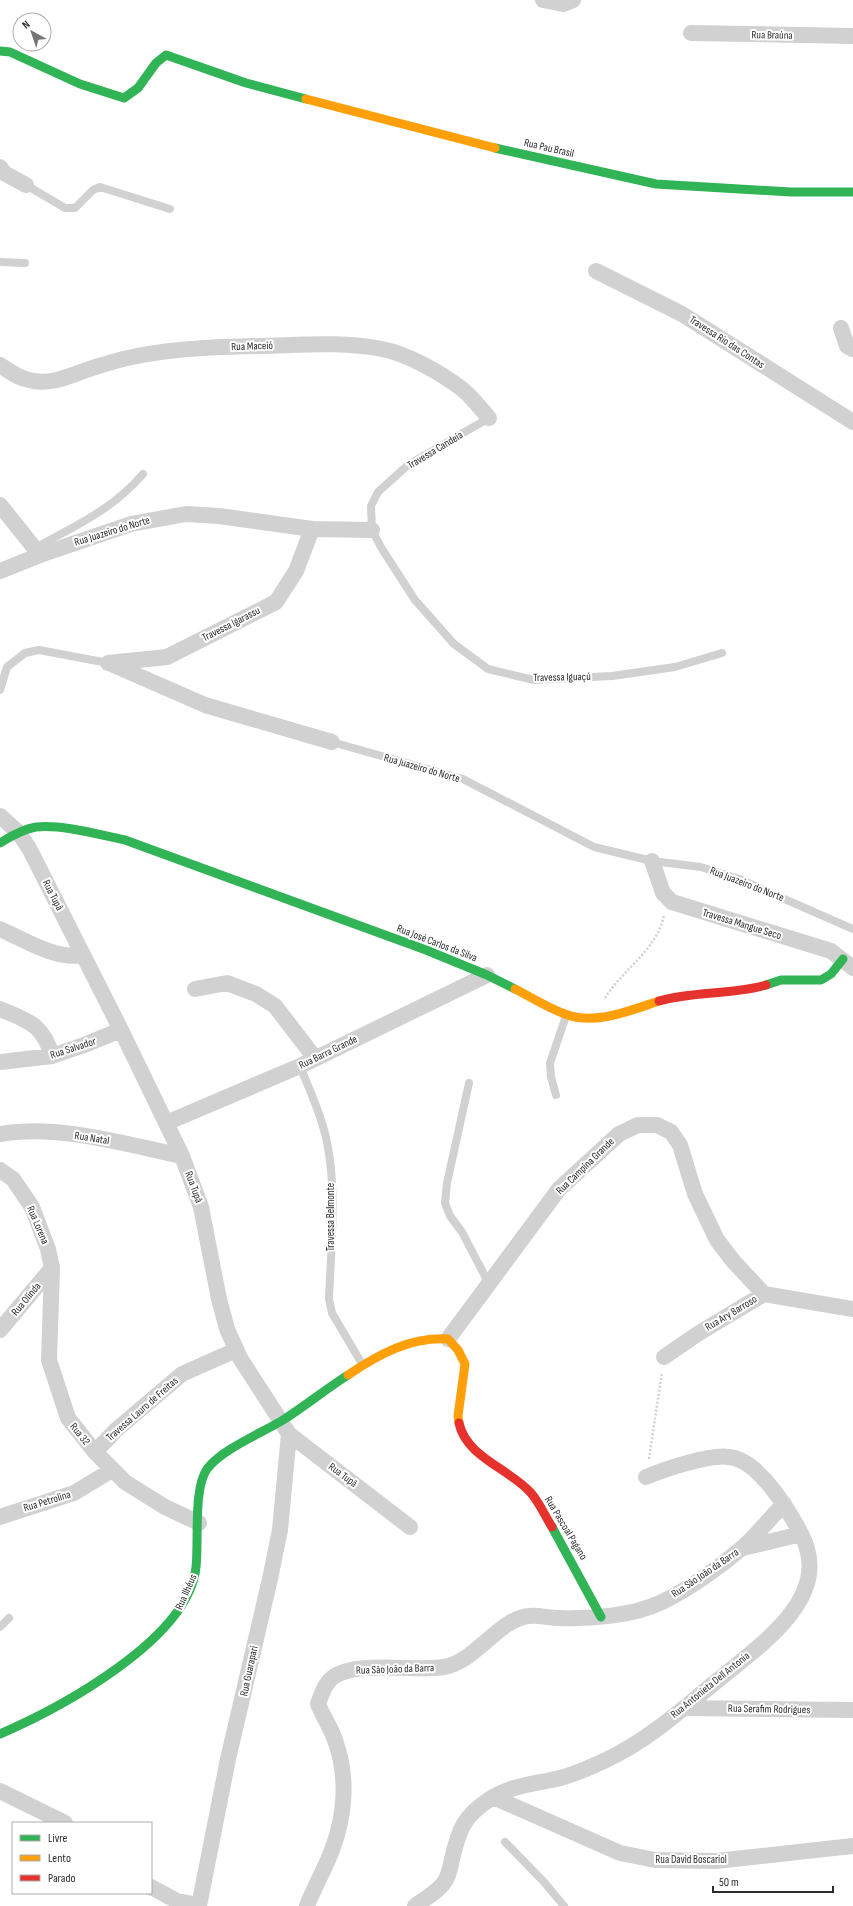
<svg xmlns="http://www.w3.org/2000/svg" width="853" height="1906" viewBox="0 0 853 1906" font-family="'Sofia Sans Condensed',sans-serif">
  <rect width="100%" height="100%" fill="#fff"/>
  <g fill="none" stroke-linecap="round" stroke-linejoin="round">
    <path stroke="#d1d1d1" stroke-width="2.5" stroke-dasharray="2 2" stroke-linecap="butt" d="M605,998C623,969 657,950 664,915
      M649,1459L662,1372"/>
    <path stroke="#d1d1d1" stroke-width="8" d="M26,185L65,208H75L93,190L100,187L170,209
      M0,262L25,263
      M489,418L408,465L378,492L371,506L372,530L382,549L415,600L454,644L488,669L534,680L612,676L675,667L722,653
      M35,548C75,526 112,510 143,474
      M0,690L7,667L25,653L39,650L108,663
      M332,742L463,779L594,847L652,861L701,867L739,879L853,929
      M300,1066C307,1084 316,1103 322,1123C339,1176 331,1244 329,1299L332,1313L362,1364
      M469,1083L447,1183L445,1203L450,1216L462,1232L488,1282
      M556,1095L551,1077L550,1063L566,1016
      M0,1627L9,1618
      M505,1842L544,1882L564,1906"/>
    <path stroke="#d1d1d1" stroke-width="16" d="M543,0L563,4L573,0
      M691,33L853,36
      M0,167L4,173L26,185
      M596,271L682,314L853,422
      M841,328L847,346L853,349
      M0,365C9,371 18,378 29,380C54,387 79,371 102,365C114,361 126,358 137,356C178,348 219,347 261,346C301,345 343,341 382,349C408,354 441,373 462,389C472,397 481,409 489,418
      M0,505L40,555
      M0,571L40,555L131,524L186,514L219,516L312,529L372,530
      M108,663L167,657L276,602L296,571L312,529
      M109,663L205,705L332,742
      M0,816L18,832L29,848L121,1030L182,1156L201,1207L219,1299L227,1329L240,1358L289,1434L410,1527
      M652,861L663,893L672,902L831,951L853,968
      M0,929C25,940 55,960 83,955
      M195,989L227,983L256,994L275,1006L315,1058
      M0,1009C28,1021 43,1024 52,1056
      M0,1062L52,1056L84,1045L121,1030
      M166,1123L300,1066L487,975
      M0,1134C58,1124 125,1144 182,1156
      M0,1170L13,1179L32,1207L48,1249L52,1268L49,1360L68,1418L95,1452L125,1482L165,1507L199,1523
      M0,1330L52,1268
      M448,1339L559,1189L619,1134L638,1125H657L671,1132L680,1145L695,1194L717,1240L734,1262L764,1294
      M664,1357L699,1333L764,1294L853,1309
      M95,1452L116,1430L182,1374L236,1350
      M0,1517L74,1493L112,1470
      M743,1548L801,1534
      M684,1708L853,1710
      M0,1791L65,1823
      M493,1797L620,1853L655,1860L716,1861L853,1846
      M151,1887L177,1901L199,1905
      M199,1906L228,1759L270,1579L280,1530L289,1434
      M307,1906C314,1887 325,1869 332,1850C345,1816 348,1778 336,1743C332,1729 323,1717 318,1704C321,1696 323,1687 330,1680C349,1659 416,1672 444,1667C477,1661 498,1619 529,1616C539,1615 549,1618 559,1618C591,1619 633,1616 662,1602C689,1589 720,1567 742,1548C757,1535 770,1518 784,1504
      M415,1906C424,1899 436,1893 443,1884C449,1877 450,1868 452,1859C459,1829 464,1816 490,1799C511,1785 536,1784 560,1778C576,1774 593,1766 608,1759C648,1740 684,1708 718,1680C754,1650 824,1604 807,1549C805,1539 799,1530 794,1521C783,1502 771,1484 754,1469C747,1463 737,1458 729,1457C710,1454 665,1469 646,1477"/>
    <path stroke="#30b455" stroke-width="9" d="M0,51L10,52L80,84L124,98L138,88L156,63L166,55L246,83L306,99
      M495,148L656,184L791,192H853
      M0,843C11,836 23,829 36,827C62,824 100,835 125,840L426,950L487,975L515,989
      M766,985L781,980H821L831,974L843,959
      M552,1527L601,1617
      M0,1734C60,1708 189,1639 196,1567C199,1542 193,1489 207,1469C222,1449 262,1433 283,1420C305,1406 326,1389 348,1375"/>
    <path stroke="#ff9f0a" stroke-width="9" d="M306,99L495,148
      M515,989C531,997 548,1008 565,1014C595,1026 631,1010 659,1001
      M348,1375C379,1354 410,1337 448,1339L458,1350L465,1364L458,1416L459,1423"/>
    <path stroke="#e5322d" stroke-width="9" d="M659,1001C694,991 731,995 766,985
      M459,1423C466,1457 510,1469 531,1493C539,1502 545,1516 552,1527"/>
  </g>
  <g text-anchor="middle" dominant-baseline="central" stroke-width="4" stroke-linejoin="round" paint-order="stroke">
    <g font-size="11" fill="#2c2c2c" stroke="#fff">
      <text transform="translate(772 35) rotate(1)">Rua Braúna</text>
      <text transform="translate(549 148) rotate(13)">Rua Pau Brasil</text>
      <text transform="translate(727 342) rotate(33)">Travessa Rio das Contas</text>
      <text transform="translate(252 346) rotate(-2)">Rua Maceió</text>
      <text transform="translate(435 450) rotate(-31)">Travessa Candeia</text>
      <text transform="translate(112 531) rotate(-17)">Rua Juazeiro do Norte</text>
      <text transform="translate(231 624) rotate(-27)">Travessa Igarassu</text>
      <text transform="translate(562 677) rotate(-1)">Travessa Iguaçú</text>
      <text transform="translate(422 768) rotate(16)">Rua Juazeiro do Norte</text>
      <text transform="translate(747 884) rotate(21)">Rua Juazeiro do Norte</text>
      <text transform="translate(53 895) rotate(63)">Rua Tupã</text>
      <text transform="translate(742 924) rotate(17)">Travessa Mangue Seco</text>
      <text transform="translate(437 943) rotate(21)">Rua José Carlos da Silva</text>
      <text transform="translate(73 1048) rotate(-18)">Rua Salvador</text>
      <text transform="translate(328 1052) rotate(-26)">Rua Barra Grande</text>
      <text transform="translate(92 1138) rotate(9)">Rua Natal</text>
      <text transform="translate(585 1166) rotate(-44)">Rua Campina Grande</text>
      <text transform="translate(194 1187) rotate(70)">Rua Tupã</text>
      <text transform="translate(330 1217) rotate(-90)">Travessa Belmonte</text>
      <text transform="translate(38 1225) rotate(67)">Rua Lorena</text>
      <text transform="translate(26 1299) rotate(-50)">Rua Olinda</text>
      <text transform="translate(731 1313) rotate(-31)">Rua Ary Barroso</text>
      <text transform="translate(142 1409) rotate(-41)">Travessa Lauro de Freitas</text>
      <text transform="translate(80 1434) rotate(51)">Rua 32</text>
      <text transform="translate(343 1475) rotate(37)">Rua Tupã</text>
      <text transform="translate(47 1501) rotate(-17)">Rua Petrolina</text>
      <text transform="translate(566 1528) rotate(59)">Rua Pascoal Pagano</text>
      <text transform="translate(705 1573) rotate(-34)">Rua São João da Barra</text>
      <text transform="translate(186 1592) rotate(-66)">Rua Ilhéus</text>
      <text transform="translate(395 1669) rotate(-2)">Rua São João da Barra</text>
      <text transform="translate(249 1671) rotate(-78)">Rua Guarapari</text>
      <text transform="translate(710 1685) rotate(-39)">Rua Antonieta Dell Antonia</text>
      <text transform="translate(769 1709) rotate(1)">Rua Serafim Rodrigues</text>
      <text x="691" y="1859">Rua David Boscariol</text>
    </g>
  </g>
  <rect x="12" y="1822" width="140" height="72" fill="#ffffff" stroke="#ababab"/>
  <rect x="20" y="1835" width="20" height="6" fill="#30b455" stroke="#ababab"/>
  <text x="48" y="1842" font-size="12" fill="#2c2c2c">Livre</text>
  <rect x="20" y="1855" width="20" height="6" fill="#ff9f0a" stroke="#ababab"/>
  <text x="48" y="1862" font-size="12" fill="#2c2c2c">Lento</text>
  <rect x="20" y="1875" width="20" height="6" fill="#e5322d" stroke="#ababab"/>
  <text x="48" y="1882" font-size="12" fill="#2c2c2c">Parado</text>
  <g transform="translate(32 32) rotate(320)"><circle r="19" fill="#ffffff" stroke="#ababab"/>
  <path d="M0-3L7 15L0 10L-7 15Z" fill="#767676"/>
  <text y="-6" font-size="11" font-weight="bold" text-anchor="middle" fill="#2c2c2c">N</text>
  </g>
  <path d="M713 1886v6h120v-6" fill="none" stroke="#2c2c2c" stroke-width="2"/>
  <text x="719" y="1886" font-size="12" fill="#2c2c2c" stroke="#ffffff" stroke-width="3" paint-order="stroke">50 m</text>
</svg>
